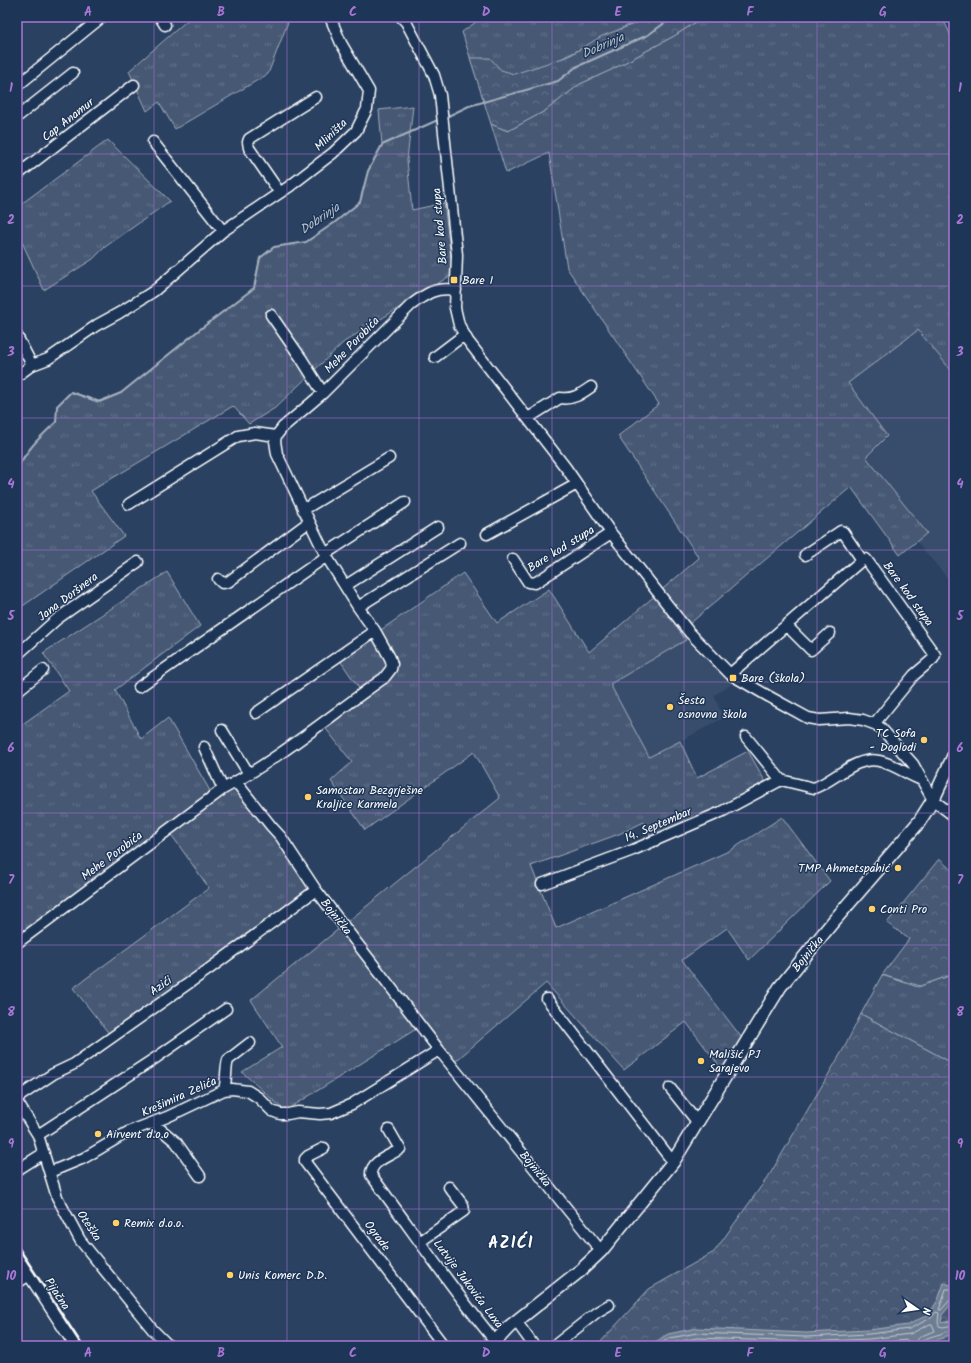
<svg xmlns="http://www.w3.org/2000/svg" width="971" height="1363" viewBox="0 0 971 1363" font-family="Kalam,sans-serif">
  <defs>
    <pattern id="grass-tufts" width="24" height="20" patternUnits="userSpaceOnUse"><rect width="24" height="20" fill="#465975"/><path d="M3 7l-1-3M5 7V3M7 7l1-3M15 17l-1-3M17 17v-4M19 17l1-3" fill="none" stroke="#62728a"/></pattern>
    <pattern id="forest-crowns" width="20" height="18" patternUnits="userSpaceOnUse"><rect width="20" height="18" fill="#465975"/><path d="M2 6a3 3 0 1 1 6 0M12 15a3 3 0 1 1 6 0" fill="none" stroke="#62728a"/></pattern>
  </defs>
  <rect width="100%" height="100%" fill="#2a4161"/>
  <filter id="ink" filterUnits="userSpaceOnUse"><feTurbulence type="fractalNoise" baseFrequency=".025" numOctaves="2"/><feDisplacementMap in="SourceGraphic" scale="8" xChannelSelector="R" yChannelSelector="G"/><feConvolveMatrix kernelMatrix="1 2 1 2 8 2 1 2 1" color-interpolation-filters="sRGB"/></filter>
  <g filter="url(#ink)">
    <path fill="#394e6c" d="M918,330L954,374V586L917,542L927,533L865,456L848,383Z
      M686,640L732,684L714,695L723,718L649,758L609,684Z"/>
    <path fill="url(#grass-tufts)" stroke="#a2acba" d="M191,17H290L268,74L175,129L159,102L147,111L129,71Z
      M483,17H644L483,98L462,32Z
      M704,17H942L954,42V374L918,330L848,383L887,436L866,457L927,533L900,555L851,487L680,632L686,640L610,684L649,757L680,741L697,778L748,751L765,781L724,808L651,838L644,822L619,834L531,866L556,928L731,850L782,817L830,881L749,960L727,928L682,960L742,1038L724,1072L686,1022L624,1070L546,983L450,1066L421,1026L285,1111L242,1072L282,1047L251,1000L500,798L474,752L365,830L331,781L352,762L323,725L365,697L339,659L463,573L497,623L549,589L589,652L699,558L618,436L659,404L567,268L549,153L506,173L491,124L508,131L545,111L580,84L611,70L674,36Z
      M413,106L407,160L412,210L444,203L453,274L344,342L275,408L249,424L233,406L91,491L124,536L17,610V468L37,440L56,422L57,406L71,392L99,401L121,393L199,330L254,288L260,258L274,247L306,242L334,223L360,202L368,171L382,145L379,110Z
      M108,140L170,201L105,247L93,259L44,290L17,231V207Z
      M167,572L200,626L115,690L141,739L168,718L213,796L238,781L315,883L111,1036L73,988L209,888L168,830L17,938V728L69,691L43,653Z
      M954,974V1064L861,1014L882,975L918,987Z"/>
    <path fill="url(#forest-crowns)" stroke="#a2acba" d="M651,17H704L674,36L611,70L580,84L545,111L508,131L491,124L470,58H490L501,70L514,74L569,56L602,36L645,20Z
      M939,859L954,872V974L920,986L882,975L909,939L887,923Z
      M861,1014L954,1064V1346H597L649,1289L714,1252L770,1174L844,1048Z"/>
    <path fill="#6d7d92" stroke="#a7b1be" d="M944,1283L954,1286V1301L942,1315L941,1323L954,1320V1332L943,1338L918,1346H649L668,1334L697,1328L806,1333L868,1330L908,1325L929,1314L938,1300Z"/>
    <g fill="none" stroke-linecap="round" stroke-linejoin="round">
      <path stroke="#c5cbd3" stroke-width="1" d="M954,1289H946L939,1310H941L950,1300L954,1299
        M656,1346L670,1338L697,1333L806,1337L869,1334L909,1329L931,1318L936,1312L939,1313L938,1322L939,1326L943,1327L954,1325
        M666,1346L672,1343L697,1338L806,1342L869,1339L910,1334L930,1324H932L935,1331C926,1335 916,1335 915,1346
        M686,1346L698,1344L753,1346
        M852,1346L907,1340L909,1342V1346
        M920,1346C921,1343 920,1342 923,1340C932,1335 942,1335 952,1329H954"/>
      <path stroke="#a7b1be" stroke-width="2" d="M446,117L469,106L558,81L576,67L648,35L673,17
        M17,469C26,450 41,436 56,422L57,406L71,392L99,402L121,393L199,330L254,288L260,258L274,247L306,242L334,223L360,202L368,171L382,145L440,119"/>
      <defs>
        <path id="minor" d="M160,17L165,25
          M401,17L406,22L434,75L440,95L457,255L455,308L459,325L468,341L566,468L611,533L689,632L730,674L768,696L808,718L819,720L849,718L863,720L874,724L881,728L913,764L933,800L954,816
          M17,86L102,17
          M17,117L73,73
          M153,142L223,231
          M17,175L134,85
          M280,193L249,148L248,142L249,139L316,97
          M271,315L301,358L323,393
          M17,336L32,365
          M435,357L464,335
          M17,376L32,365L48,359L97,325L119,313L154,291L223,231L290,186L333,153L356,131L367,109L369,91L341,43L330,17
          M528,418L560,398C573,400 581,394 591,387
          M129,504L238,436L255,433L276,436
          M303,510L389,458
          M487,534L577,484
          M325,554L405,502
          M805,555L841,531L843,532L862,560
          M513,559L528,582L535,583L611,533
          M218,579L222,583L228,582L309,522
          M345,586L438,527
          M358,607L460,543
          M787,626L811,650L830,633
          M17,655L57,619L138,562
          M730,674L862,560L866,559L935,655L933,659L914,675L874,724
          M139,687L327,556
          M17,691L43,670
          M256,713L375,631
          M222,730L249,774
          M746,737L781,780
          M204,747L223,789
          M236,782L271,826L281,837L316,890L439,1050L601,1251
          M542,884L633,850L721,812L781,780L814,788C834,781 857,755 879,761C895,764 907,775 922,780
          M17,943L223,789C280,758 331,715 384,678L391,669L392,664L390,658L375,631L358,607L325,554L277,454L275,441L276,436L283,427L323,393L411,305C427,293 435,287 456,290
          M547,999L673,1162
          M670,1088L698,1123
          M224,1090C227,1080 225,1070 228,1060L250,1043
          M17,1098L53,1074L74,1064L209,969L316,890
          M17,1102L38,1135L57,1197L80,1240L153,1330L169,1346
          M153,1123L176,1142L200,1176
          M389,1130L400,1149C390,1156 370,1161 371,1175C412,1230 451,1288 495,1341
          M38,1135L157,1057L226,1009
          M324,1148L308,1156L305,1159V1162L444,1346
          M17,1170L44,1153
          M50,1172L84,1158L128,1132L167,1117L224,1090L232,1089L248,1091L259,1098L272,1111L280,1114H288L298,1112L320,1114L331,1113L352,1104L439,1050
          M421,1241L464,1211L463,1205L449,1187
          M17,1257L75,1346
          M17,1283L29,1275
          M516,1321L534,1346
          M554,1346L597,1312L609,1305"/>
        <path id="major" d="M491,1346L509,1327L581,1270L601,1251L673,1162L780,987L832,923L919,822L933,800L954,755"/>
      </defs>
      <use href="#minor" stroke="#fff" stroke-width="13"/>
      <use href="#major" stroke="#fff" stroke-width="15"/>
      <use href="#minor" stroke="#1d3557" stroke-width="10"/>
      <use href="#major" stroke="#1d3557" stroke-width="12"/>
      <path stroke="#fff" stroke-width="2" d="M17,1245L83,1346"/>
    </g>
  </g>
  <path fill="none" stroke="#a976d5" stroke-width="1" stroke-opacity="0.55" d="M154,17V1346M287,17V1346M419,17V1346M552,17V1346M684,17V1346M817,17V1346M17,154H954M17,286H954M17,418H954M17,550H954M17,682H954M17,813H954M17,945H954M17,1077H954M17,1209H954"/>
  <g fill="#ffd166" stroke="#1d3557" stroke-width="1.5">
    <rect x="450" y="276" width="8" height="8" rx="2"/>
    <rect x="729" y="674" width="8" height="8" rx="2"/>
    <circle cx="670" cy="707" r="4"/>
    <circle cx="924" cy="740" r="4"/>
    <circle cx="308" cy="797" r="4"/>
    <circle cx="898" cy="868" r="4"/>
    <circle cx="872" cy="909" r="4"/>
    <circle cx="701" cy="1061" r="4"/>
    <circle cx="98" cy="1134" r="4"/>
    <circle cx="116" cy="1223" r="4"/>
    <circle cx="230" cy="1275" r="4"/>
  </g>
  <g text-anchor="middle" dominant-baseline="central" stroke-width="3" stroke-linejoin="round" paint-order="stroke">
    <g font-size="12" fill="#fff" stroke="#1d3557">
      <text transform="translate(68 120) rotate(-38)">Cap Anamur</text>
      <text transform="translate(331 135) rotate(-44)">Mliništa</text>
      <text transform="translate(440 226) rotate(-95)">Bare kod stupa</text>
      <text transform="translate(352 345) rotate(-46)">Mehe Porobića</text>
      <text transform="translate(561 549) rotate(-32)">Bare kod stupa</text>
      <text transform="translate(908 594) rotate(54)">Bare kod stupa</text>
      <text transform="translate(68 597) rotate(-37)">Jana Doršnera</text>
      <text transform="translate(658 825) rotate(-23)">14. Septembar</text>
      <text transform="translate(112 856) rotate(-37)">Mehe Porobića</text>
      <text transform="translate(336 917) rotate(52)">Bojnička</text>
      <text transform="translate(808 954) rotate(-51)">Bojnička</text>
      <text transform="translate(161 986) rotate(-35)">Azići</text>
      <text transform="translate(179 1097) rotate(-24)">Krešimira Zelića</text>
      <text transform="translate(535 1169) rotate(51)">Bojnička</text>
      <text transform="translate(89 1226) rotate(57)">Oteška</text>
      <text transform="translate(377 1236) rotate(53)">Ograde</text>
      <text transform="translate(468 1284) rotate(53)">Lutvije Jukovića Luxa</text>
      <text transform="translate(57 1294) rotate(57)">Pijačna</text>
    </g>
    <g font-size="12" fill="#fff" stroke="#1d3557" text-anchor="start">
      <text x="462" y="280">Bare I</text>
      <text x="741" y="678">Bare (škola)</text>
      <text x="678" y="700">Šesta<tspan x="678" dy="14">osnovna škola</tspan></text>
      <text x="916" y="733" text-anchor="end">TC Sofa<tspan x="916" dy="14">- Doglodi</tspan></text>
      <text x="316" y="790">Samostan Bezgrješne<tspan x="316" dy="14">Kraljice Karmela</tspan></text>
      <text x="890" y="868" text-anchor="end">TMP Ahmetspahić</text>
      <text x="880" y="909">Conti Pro</text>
      <text x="709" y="1054">Mališić PJ<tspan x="709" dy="14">Sarajevo</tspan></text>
      <text x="106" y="1134">Airvent d.o.o</text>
      <text x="124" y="1223">Remix d.o.o.</text>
      <text x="238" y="1275">Unis Komerc D.D.</text>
    </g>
    <g font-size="13" font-style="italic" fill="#b6bec8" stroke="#1d3557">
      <text transform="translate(603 46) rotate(-24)">Dobrinja</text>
      <text transform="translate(320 219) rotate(-34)">Dobrinja</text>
    </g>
    <g font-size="16" font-weight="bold" letter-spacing="1" fill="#fff" stroke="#1d3557">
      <text x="511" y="1243">AZIĆI</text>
    </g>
  </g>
  <rect width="971" height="1363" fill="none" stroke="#1d3557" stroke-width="44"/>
  <g transform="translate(917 1309) rotate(103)" stroke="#1d3557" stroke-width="3" paint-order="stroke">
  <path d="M0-3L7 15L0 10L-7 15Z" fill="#ffffff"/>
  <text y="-6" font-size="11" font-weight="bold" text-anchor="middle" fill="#ffffff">N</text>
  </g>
  <rect x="22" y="22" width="927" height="1319" fill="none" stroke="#a976d5" stroke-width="1.5"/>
  <g font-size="13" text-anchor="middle" font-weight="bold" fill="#a976d5">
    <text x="88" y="16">A</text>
    <text x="221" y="16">B</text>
    <text x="353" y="16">C</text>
    <text x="486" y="16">D</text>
    <text x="618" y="16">E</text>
    <text x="750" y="16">F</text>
    <text x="883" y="16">G</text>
    <text x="11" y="92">1</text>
    <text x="960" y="92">1</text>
    <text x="11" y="224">2</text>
    <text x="960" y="224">2</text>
    <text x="11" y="356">3</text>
    <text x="960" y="356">3</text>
    <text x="11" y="488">4</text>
    <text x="960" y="488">4</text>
    <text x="11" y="620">5</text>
    <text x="960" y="620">5</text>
    <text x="11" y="752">6</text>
    <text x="960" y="752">6</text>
    <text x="11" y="884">7</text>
    <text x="960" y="884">7</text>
    <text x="11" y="1016">8</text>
    <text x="960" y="1016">8</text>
    <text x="11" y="1148">9</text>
    <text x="960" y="1148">9</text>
    <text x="11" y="1280">10</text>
    <text x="960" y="1280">10</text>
    <text x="88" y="1357">A</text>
    <text x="221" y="1357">B</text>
    <text x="353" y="1357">C</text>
    <text x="486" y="1357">D</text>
    <text x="618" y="1357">E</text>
    <text x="750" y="1357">F</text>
    <text x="883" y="1357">G</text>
  </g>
</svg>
